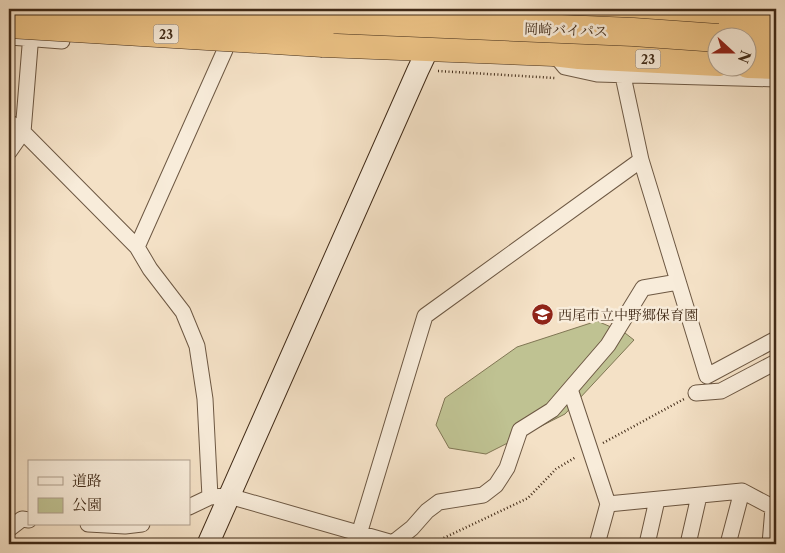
<svg xmlns="http://www.w3.org/2000/svg" width="785" height="553" viewBox="0 0 785 553" font-family="'Libre Caslon Text','Noto Serif JP',serif">
  <rect width="100%" height="100%" fill="#f4e1c6"/>
  <filter id="stains"><feTurbulence type="fractalNoise" baseFrequency=".004" numOctaves="4"/><feColorMatrix values="0 0 0 0 .2 0 0 0 0 .09 0 0 0 0 .02 0 0 0 .5 -.17"/></filter>
  <radialGradient id="worn" r=".72"><stop offset=".6" stop-color="#630" stop-opacity="0"/><stop offset="1" stop-color="#630" stop-opacity=".3"/></radialGradient>
  <path fill="#bfc292" stroke="#807654" d="M597,321L625,333L634,340L565,414L486,454L449,448L436,425L445,398L517,347Z"/>
  <g fill="none" stroke-linecap="round" stroke-linejoin="round">
    <defs>
      <path id="street" d="M10,37L62,41
        M556,56L565,67L597,74L776,79
        M623,76L641,160L707,376L776,339
        M9,122L23,132L137,247L150,269L183,312L197,346L205,399L210,497
        M9,152L23,132L33,9
        M137,247L225,50
        M570,389L608,504L742,491L776,509
        M696,393L721,391L776,362
        M189,507L210,497L229,496L393,543L412,528L427,511L439,502L483,495L496,485L507,468L520,430L552,410L608,345L643,288L678,282
        M88,524L125,526L142,524
        M9,529L22,519L29,520
        M356,544L425,316L641,160
        M597,544L608,504
        M647,544L657,500
        M688,544L699,496
        M728,544L742,491
        M770,544L773,508"/>
      <path id="secondary" d="M208,544L418,70L447,9"/>
      <path id="highway" d="M587,9L776,20
        M748,39L776,41
        M323,43L553,52L579,55L718,62
        M748,64L776,65"/>
    </defs>
    <use href="#street" stroke="#6d5843" stroke-width="17"/>
    <use href="#secondary" stroke="#402a17" stroke-width="23"/>
    <use href="#highway" stroke="#402a17" stroke-width="29"/>
    <path stroke="#402a17" stroke-width="2.5" stroke-dasharray="1 2.5" stroke-linecap="butt" d="M438,71L555,78
      M603,443L684,399
      M431,544L528,498L556,469L576,457"/>
    <use href="#street" stroke="#f8ecda" stroke-width="15"/>
    <use href="#secondary" stroke="#f8ecda" stroke-width="21"/>
    <use href="#highway" stroke="#eac083" stroke-width="28"/>
    <defs>
      <path id="highway-bridge" d="M85,9L633,32L718,38
        M9,24L323,43"/>
    </defs>
    <use href="#highway-bridge" stroke="#402a17" stroke-width="29" stroke-linecap="butt"/>
    <use href="#highway-bridge" stroke="#eac083" stroke-width="28"/>
  </g>
  <defs>
    <symbol id="school-disc" viewBox="-11 -11 22 22"><circle r="9.5" fill="#8f2418" stroke="#f8ecda"/><path d="M0-5L7-2L0 1L-7-2ZM-4 1L0 2.5L4 1V4Q0 6-4 4Z" fill="#fff"/></symbol>
  </defs>
  <g fill-rule="evenodd">
    <use href="#school-disc" x="530" y="302" width="25" height="25"/>
  </g>
  <g text-anchor="middle" dominant-baseline="central" stroke-width="5" stroke-linejoin="round" paint-order="stroke">
    <g fill="#f8ecda" stroke="#776452" stroke-width="1">
      <rect x="153.5" y="24.5" width="25" height="19" rx="4"/>
      <rect x="635.5" y="49.5" width="25" height="19" rx="4"/>
    </g>
    <g font-size="12" font-weight="bold" fill="#402a17">
      <text x="166" y="34">23</text>
      <text x="648" y="59">23</text>
    </g>
    <g font-size="14" fill="#402a17" stroke="#f8ecda">
      <text transform="translate(566 30) rotate(2)">岡崎バイパス</text>
    </g>
    <g font-size="14" fill="#402a17" stroke="#f8ecda" text-anchor="start">
      <text x="558" y="315">西尾市立中野郷保育園</text>
    </g>
  </g>
  <rect width="785" height="553" fill="none" stroke="#f4e1c6" stroke-width="30"/>
  <rect x="10" y="10" width="765" height="533" fill="none" stroke="#402a17" stroke-width="2.5"/>
  <rect x="15" y="15" width="755" height="523" fill="none" stroke="#402a17"/>
  <rect x="28" y="460" width="162" height="65" fill="#f8ecda" stroke="#ae9e8c"/>
  <rect x="38" y="477" width="25" height="8" fill="#f8ecda" stroke="#ae9e8c"/>
  <text x="72" y="486" font-size="15" fill="#402a17">道路</text>
  <rect x="38" y="498" width="25" height="15" fill="#bfc292" stroke="#ae9e8c"/>
  <text x="72" y="510" font-size="15" fill="#402a17">公園</text>
  <g transform="translate(732 52) rotate(111)"><circle r="24" fill="#f8ecda" stroke="#ae9e8c"/>
  <path d="M0-4L9 19L0 12L-9 19Z" fill="#8f2418"/>
  <text y="-8" font-size="14" font-weight="bold" text-anchor="middle" fill="#402a17">N</text>
  </g>
  <rect width="100%" height="100%" filter="url(#stains)"/>
  <rect width="100%" height="100%" fill="url(#worn)"/>
</svg>
